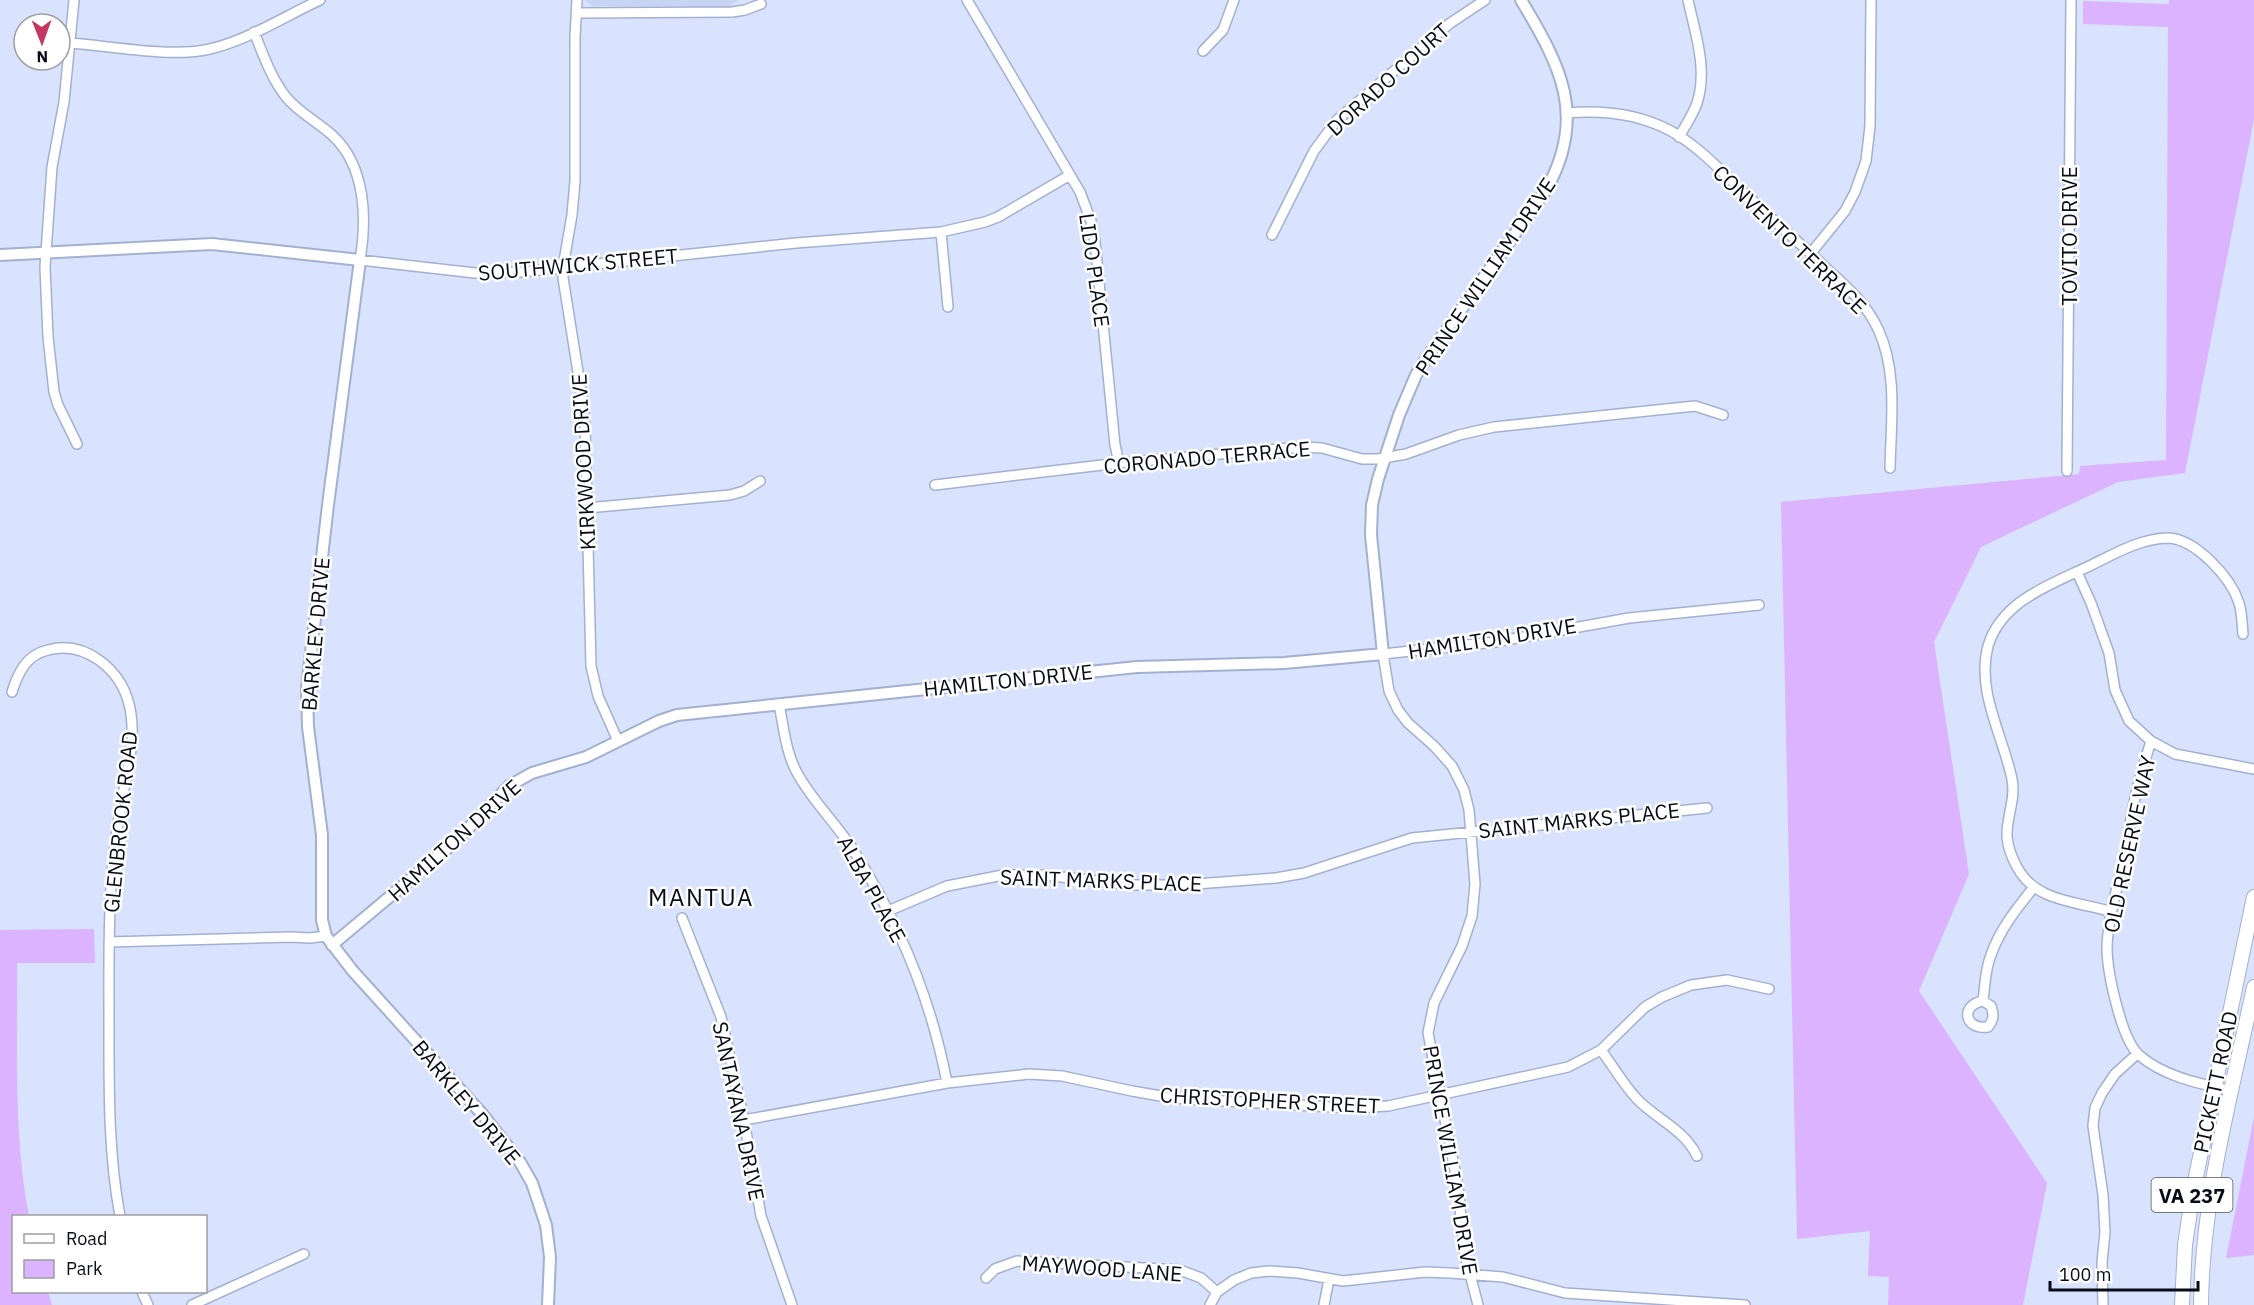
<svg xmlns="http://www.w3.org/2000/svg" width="2254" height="1305" viewBox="0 0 2254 1305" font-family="'IBM Plex Sans',sans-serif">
  <rect width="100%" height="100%" fill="#d9e3fe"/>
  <path fill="#c8d4f4" d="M585,0H739L729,6H592Z"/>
  <path fill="#dbb3fe" d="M2169,0H2254V119L2185,473L2118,482L1981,547L1934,642L1969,874L1919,991L2047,1183L2023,1305H1888L1889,1277L1868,1276L1870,1231L1797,1239L1781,502L2079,474L2080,466L2166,460L2168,27L2083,24V1L2169,4Z
    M94,929L95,963H17C18,1046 13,1135 29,1216H14V1292H48L52,1305H0V930Z
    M2254,1117V1255L2226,1258Z"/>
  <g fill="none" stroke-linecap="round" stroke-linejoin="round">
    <defs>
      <path id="minor" d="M74,0L64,102L52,167L45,267L48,337L54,392L58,405L77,444
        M577,0L575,37V181L572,215L563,267V278L582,397L585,425L591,666L598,696L618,741
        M967,0L1080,192L1091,221L1095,242L1115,445L1119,463
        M577,13L732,12L745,10L761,4
        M254,32C263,54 271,78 286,97C299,113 318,122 332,135C366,166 367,219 360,260L475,273L520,272L796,243L941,232L985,222L998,217L1070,175
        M70,43C109,46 168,57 205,50C245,42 283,17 320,0
        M1203,51L1223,30L1234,0
        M1567,113C1601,110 1638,114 1669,130C1700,146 1726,177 1752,200C1776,223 1801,244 1825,267C1846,286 1866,303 1878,329C1898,372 1891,422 1890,468
        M1679,137C1685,126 1693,115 1697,103C1708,69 1695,33 1688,0
        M941,232L948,307
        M1272,235L1314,151L1337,120L1449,24L1485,0
        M1811,253L1845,211L1855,192L1866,161L1870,126L1871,0
        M2067,471L2071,0
        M935,485L1119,463L1301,447L1322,448L1362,459H1378L1406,454L1459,435L1494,427L1695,406L1723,415
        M587,508L730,495L744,491L760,481
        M2077,572L2091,603L2109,653L2115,690L2129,721L2151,741L2175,754L2254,769
        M12,692C18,673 26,655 48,650C85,640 120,669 129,704C137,736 128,768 122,799C118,823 114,847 112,871C108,921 109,971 109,1021C109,1086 108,1152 120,1216
        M779,704C784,729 786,756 800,778C815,803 836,824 852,848C898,920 931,998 947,1083
        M2151,741C2145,761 2138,782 2134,803C2130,821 2128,839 2124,857C2118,886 2108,917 2107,947C2107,971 2121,1039 2139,1055C2164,1077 2201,1084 2233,1091
        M888,911L947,886L1003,875H1043L1133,885H1183L1276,878L1304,873L1412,838L1707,808
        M2112,912C2078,901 2036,903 2017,867C2012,858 2008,848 2007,837C2006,818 2016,799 2012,779C2003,736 1976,691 1988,646C2001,603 2046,586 2083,569C2109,557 2139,538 2168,538C2196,539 2231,578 2239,603C2242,612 2242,624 2243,634
        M682,918L721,1017L744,1120L761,1216L792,1305
        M109,942L291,937L310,938L326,936
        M1983,1001L1991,1006C1994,1015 1994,1019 1988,1027C1964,1030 1960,1005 1983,1001C1985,986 1985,969 1991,955C2000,929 2017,908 2034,887
        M1601,1050C1613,1066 1623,1084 1637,1099C1656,1119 1684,1129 1697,1156
        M744,1120L947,1083L1029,1074L1062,1076L1132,1091L1172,1098L1350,1108L1388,1106L1568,1067L1601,1050L1645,1007L1662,997L1691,985L1727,980L1769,989
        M986,1278L995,1269L1017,1261L1180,1270L1201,1278L1217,1292
        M142,1292L148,1305
        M192,1305L304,1254
        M1210,1305L1217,1292L1234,1280L1251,1273L1269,1271L1298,1273L1343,1281L1425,1272L1450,1273L1503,1277L1565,1293L1745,1305
        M1324,1305L1329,1279
        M1478,1305L1464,1251L1458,1186L1428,1033L1434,1003L1462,946L1472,916L1475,884L1469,810L1464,790L1452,766L1434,746L1408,723L1398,710L1389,691L1383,654L1495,642L1629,618L1759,605
        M2103,1305L2102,1262L2105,1232L2103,1195L2093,1126L2095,1108L2102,1093L2115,1074L2137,1054"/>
      <path id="tertiary" d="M0,255L212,244L360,260L328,505L307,688L308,727L322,835V920L326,936L352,970L483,1115L520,1162L532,1183L546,1225L550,1257L548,1305
        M332,945L455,842L509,786L532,773L586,757L659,721L677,715L1137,667L1284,663L1383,654L1371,535L1372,505L1378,479L1399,415L1416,375L1428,356L1546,190C1588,116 1560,65 1521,0"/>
      <path id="primary" d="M2182,1305L2185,1245L2193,1191L2254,897
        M2201,1305C2202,1197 2232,1091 2254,987"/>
    </defs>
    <use href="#minor" stroke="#a4b0d0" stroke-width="12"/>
    <use href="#tertiary" stroke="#a4b0d0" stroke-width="14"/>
    <use href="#primary" stroke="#a4b0d0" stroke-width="16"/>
    <use href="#minor" stroke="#fff" stroke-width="9"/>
    <use href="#tertiary" stroke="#fff" stroke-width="10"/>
    <use href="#primary" stroke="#fff" stroke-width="14"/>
  </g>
  <g text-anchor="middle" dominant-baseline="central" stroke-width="5" stroke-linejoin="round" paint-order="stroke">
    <rect fill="#fff" stroke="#53555d" stroke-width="1.5" x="2151.5" y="1178" width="81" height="34" rx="4.5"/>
    <g font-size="20" font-weight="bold" fill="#090c17">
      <text x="2192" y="1195">VA 237</text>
    </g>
    <g font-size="21" fill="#090c17" stroke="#fff">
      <text transform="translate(1388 79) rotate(-42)">DORADO COURT</text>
      <text transform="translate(2069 236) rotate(-90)">TOVITO DRIVE</text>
      <text transform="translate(1790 239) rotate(44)">CONVENTO TERRACE</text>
      <text transform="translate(578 264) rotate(-5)">SOUTHWICK STREET</text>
      <text transform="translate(1095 270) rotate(82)">LIDO PLACE</text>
      <text transform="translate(1485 276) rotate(-56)">PRINCE WILLIAM DRIVE</text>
      <text transform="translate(1207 457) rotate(-5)">CORONADO TERRACE</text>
      <text transform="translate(583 462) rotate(-93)">KIRKWOOD DRIVE</text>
      <text transform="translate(315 634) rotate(-85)">BARKLEY DRIVE</text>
      <text transform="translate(1492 638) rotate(-9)">HAMILTON DRIVE</text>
      <text transform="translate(1008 680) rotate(-6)">HAMILTON DRIVE</text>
      <text transform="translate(1579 820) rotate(-6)">SAINT MARKS PLACE</text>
      <text transform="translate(120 822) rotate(-84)">GLENBROOK ROAD</text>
      <text transform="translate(454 840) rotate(-42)">HAMILTON DRIVE</text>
      <text transform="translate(2129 844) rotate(-78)">OLD RESERVE WAY</text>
      <text transform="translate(1101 880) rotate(2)">SAINT MARKS PLACE</text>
      <text transform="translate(872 889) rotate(61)">ALBA PLACE</text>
      <text transform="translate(2215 1082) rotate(-78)">PICKETT ROAD</text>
      <text transform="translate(1270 1100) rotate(3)">CHRISTOPHER STREET</text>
      <text transform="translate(467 1102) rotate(50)">BARKLEY DRIVE</text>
      <text transform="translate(739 1111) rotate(78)">SANTAYANA DRIVE</text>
      <text transform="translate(1451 1160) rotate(80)">PRINCE WILLIAM DRIVE</text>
      <text transform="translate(1102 1268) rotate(4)">MAYWOOD LANE</text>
    </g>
    <g font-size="24" letter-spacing="1.5" fill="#090c17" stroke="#fff">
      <text x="701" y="897">MANTUA</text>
    </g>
  </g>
  <rect x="12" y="1215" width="195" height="78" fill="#ffffff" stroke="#9d9ea2" stroke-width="1.5"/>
  <rect x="24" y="1234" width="30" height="9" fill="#ffffff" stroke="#9d9ea2" stroke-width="1.5"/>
  <text x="66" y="1245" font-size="18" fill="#090c17">Road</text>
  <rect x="24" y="1260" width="30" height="18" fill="#dbb3fe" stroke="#9d9ea2" stroke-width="1.5"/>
  <text x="66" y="1275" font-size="18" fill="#090c17">Park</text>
  <g transform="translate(42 42) rotate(179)"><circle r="28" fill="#ffffff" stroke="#9d9ea2" stroke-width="1.5"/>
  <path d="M0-4.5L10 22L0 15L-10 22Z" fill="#c53762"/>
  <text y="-9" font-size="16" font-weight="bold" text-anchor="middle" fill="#090c17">N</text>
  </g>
  <path d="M2050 1281v9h148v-9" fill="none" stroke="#090c17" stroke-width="3"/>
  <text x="2059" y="1281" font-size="18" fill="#090c17" stroke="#ffffff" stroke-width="4.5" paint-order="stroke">100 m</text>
</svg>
